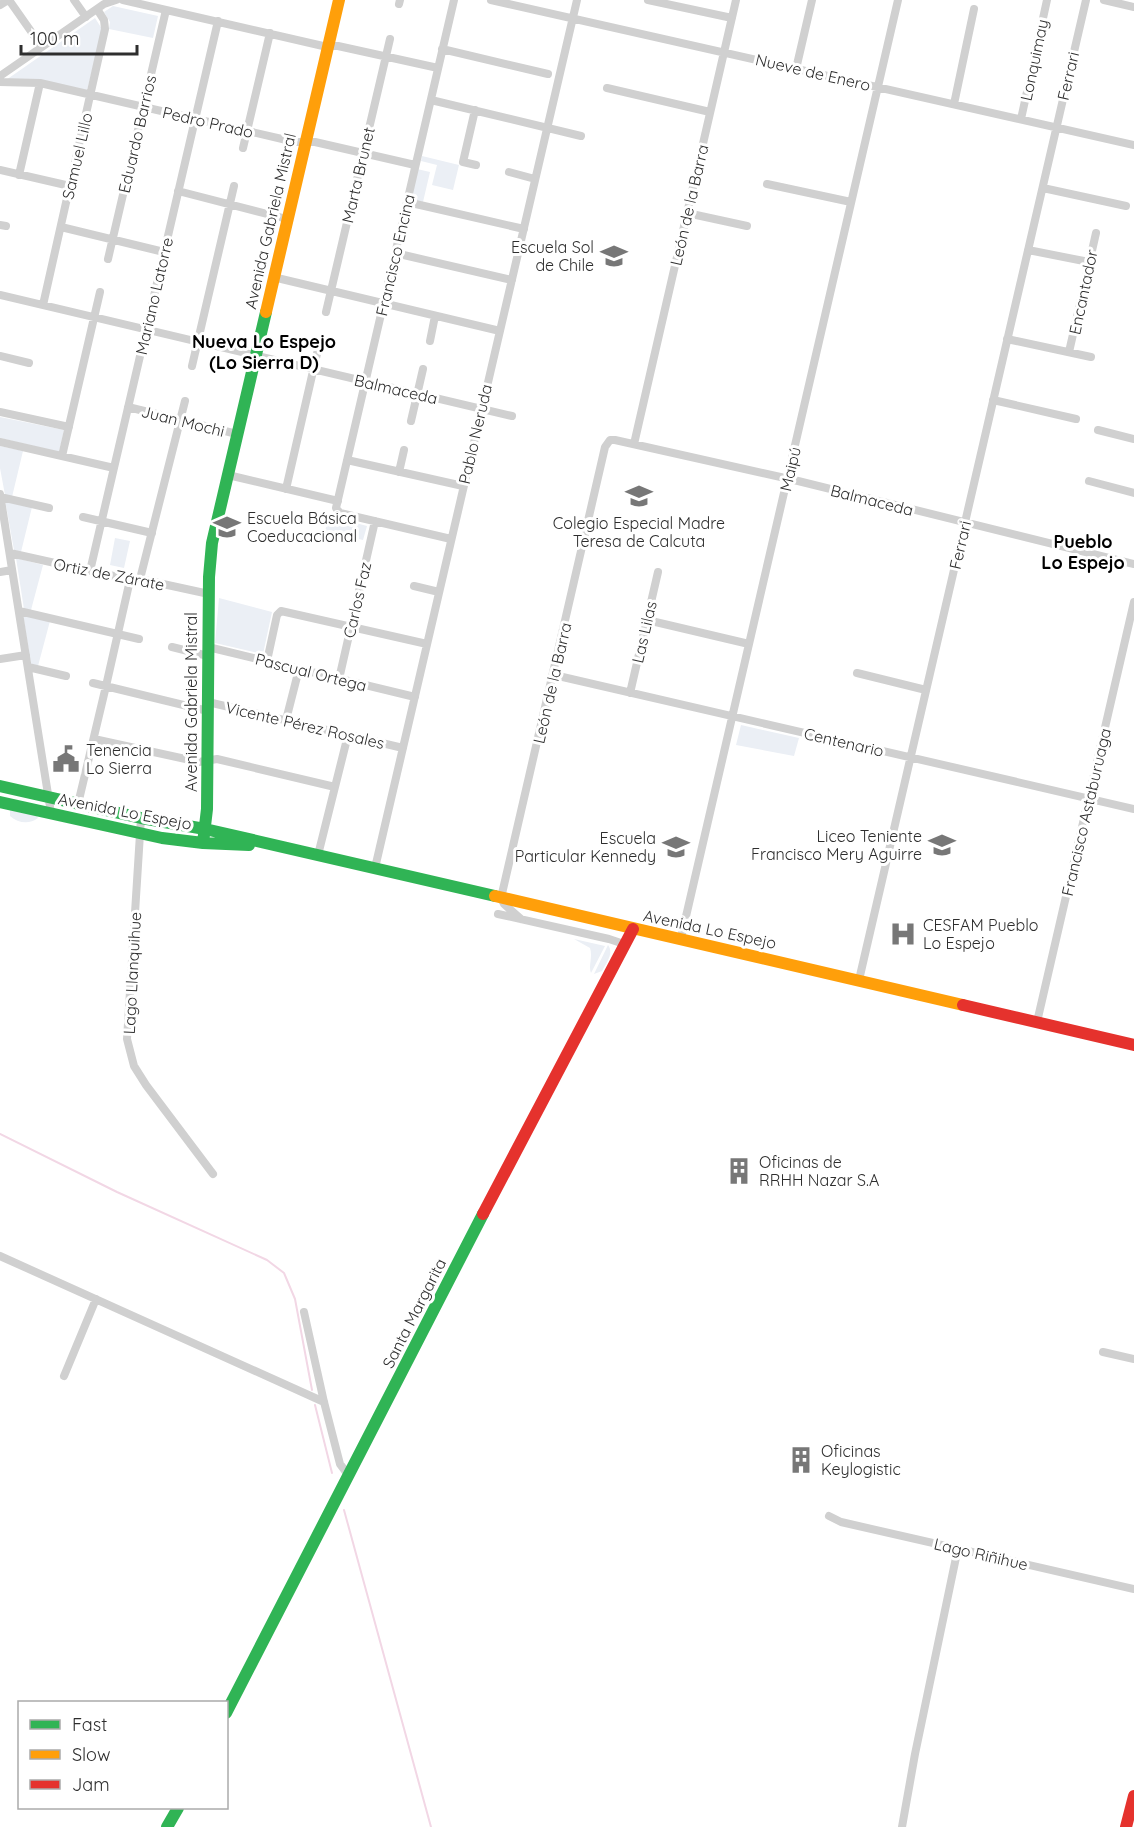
<svg xmlns="http://www.w3.org/2000/svg" width="1134" height="1827" viewBox="0 0 1134 1827" font-family="Quicksand,sans-serif">
  <rect width="100%" height="100%" fill="#fff"/>
  <path fill="#ebeff5" d="M113,6L158,16L153,38L109,29L110,22L104,12Z
    M95,18L102,29L87,91L6,80Z
    M422,156L459,165L453,190L432,185L437,165L421,161Z
    M417,169L430,172L423,202L410,199Z
    M0,417L64,430L59,452L0,438Z
    M0,446L23,451L12,497L5,495L0,468Z
    M5,500L32,507L21,552L14,550Z
    M329,516L367,526L363,540L325,531Z
    M115,538L130,541L124,568L110,565Z
    M16,558L43,565L31,610L24,609Z
    M219,598L272,612L263,654L215,643Z
    M23,614L50,621L38,666L31,665Z
    M741,725L799,738L794,756L736,745Z
    M10,809L37,816L38,818C29,825 18,823 10,816Z
    M574,939L605,946L591,973C588,966 593,957 590,948Z
    M608,945C614,953 607,962 602,971L594,974Z"/>
  <g fill="none" stroke-linecap="round" stroke-linejoin="round">
    <path stroke="#f2d7e5" stroke-width="2" d="M0,1134L117,1192L267,1260L284,1273L295,1299L312,1390
      M315,1405L332,1473
      M344,1510L431,1827"/>
    <path stroke="#d0d0d0" stroke-width="8" d="M9,0L42,47
      M74,0L86,17
      M123,0L323,46H338L438,68
      M491,0L1134,145
      M648,0L732,18
      M1104,0L1134,7
      M399,4L400,0
      M0,5L8,0
      M442,49L548,74
      M796,69L812,0
      M0,76L104,4L116,0
      M0,82L40,83L295,142H315L415,165
      M607,88L710,112
      M431,100L581,136
      M954,104L974,9
      M475,110L463,162L476,165
      M1021,119L1047,0
      M243,148L270,33
      M0,170L70,186
      M509,172L535,179
      M19,175L40,83
      M767,184L851,202
      M1043,188L1126,206
      M178,191L287,219
      M407,202L524,229
      M687,213L747,226
      M0,225L6,226
      M61,227L164,252
      M1028,250L1089,262
      M395,253L512,280
      M108,259L166,10
      M273,277L500,331
      M0,295L512,416
      M43,305L105,29L104,20L97,9
      M326,312L390,39
      M1007,339L1091,357
      M430,341L435,316
      M1069,352L1096,233
      M0,356L29,363
      M192,366L234,186
      M993,400L1076,419
      M128,407L237,434
      M0,412L69,427
      M411,421L423,369
      M1098,430L1134,439
      M0,442L114,468
      M634,444L736,0
      M62,456L100,292
      M347,460L463,486
      M399,472L404,450
      M228,475L338,501
      M1089,481L1134,493
      M286,489L319,345
      M0,494L51,813
      M0,497L49,508
      M83,517L152,533
      M451,539L340,513L336,508L454,0
      M10,553L127,579H140L209,594
      M90,571L218,21
      M0,572L12,570
      M140,579L185,401
      M414,586L439,592
      M19,611L139,639
      M647,620L749,644
      M172,647L208,656
      M208,647L415,697
      M0,659L26,655
      M267,661L277,615L281,611L427,644
      M28,667L66,676
      M857,673L926,690
      M554,675L1134,809
      M339,679L375,521
      M93,683L208,711
      M630,693L658,572
      M208,702L403,748
      M286,720L299,669
      M94,739L199,762L217,759L335,787
      M78,804L106,686L130,580
      M141,818L127,1039L134,1066L146,1085L213,1174
      M318,855L348,735
      M375,868L577,0
      M498,914L609,939L624,944
      M521,919L504,904L501,898L605,447L610,440H615L794,480L1134,564
      M681,938L898,0
      M859,980L1086,0
      M1037,1022L1134,602
      M0,1256L324,1402
      M304,1312L324,1402L340,1464L349,1476
      M1103,1352L1134,1359
      M64,1376L96,1299
      M829,1516L841,1522L1134,1589
      M902,1827L915,1754L958,1548"/>
    <path stroke="#30b455" stroke-width="12" d="M0,786L141,818L205,829L495,896
      M0,802L162,838L203,843L249,845
      M203,843L207,809L209,577L212,543L266,312
      M226,1713L483,1214
      M167,1827L178,1808"/>
    <path stroke="#ff9f0a" stroke-width="12" d="M266,312L339,0
      M495,896L963,1005"/>
    <path stroke="#e5322d" stroke-width="12" d="M963,1005L1134,1045
      M483,1214L633,929
      M1126,1827L1134,1796"/>
  </g>
  <defs>
    <symbol id="school-bare" viewBox="-9 -9 18 18"><path d="M0-5L7-2L0 1L-7-2ZM-4 1L0 2.5L4 1V4Q0 6-4 4Z" fill="#777" stroke="#fff" stroke-width="2.5" paint-order="stroke"/></symbol>
    <symbol id="civic-bare" viewBox="-9 -9 18 18"><path d="M-.6-6.5H3V-4.5H.6V-3L4-1V1h2V6H-6V1h2V-1L-.6-3ZM-1.2 2.5V6h2.4V2.5Z" fill="#777" stroke="#fff" stroke-width="2.5" paint-order="stroke"/></symbol>
    <symbol id="hospital-bare" viewBox="-9 -9 18 18"><path d="M-5-5h3v3.5h4V-5h3V5h-3V1.5h-4V5h-3Z" fill="#777" stroke="#fff" stroke-width="2.5" paint-order="stroke"/></symbol>
    <symbol id="building-bare" viewBox="-9 -9 18 18"><path d="M-4-6H4V6H1V3H-1V6H-4ZM-2.5-4.3h1.7v1.8h-1.7ZM.8-4.3h1.7v1.8H.8ZM-2.5-1h1.7V.8h-1.7ZM.8-1h1.7V.8H.8Z" fill="#777" stroke="#fff" stroke-width="2.5" paint-order="stroke"/></symbol>
  </defs>
  <g fill-rule="evenodd">
    <use href="#school-bare" x="595" y="237" width="38" height="38"/>
    <use href="#school-bare" x="620" y="477" width="38" height="38"/>
    <use href="#school-bare" x="208" y="508" width="38" height="38"/>
    <use href="#civic-bare" x="47" y="740" width="38" height="38"/>
    <use href="#school-bare" x="923" y="826" width="38" height="38"/>
    <use href="#school-bare" x="657" y="828" width="38" height="38"/>
    <use href="#hospital-bare" x="884" y="915" width="38" height="38"/>
    <use href="#building-bare" x="720" y="1152" width="38" height="38"/>
    <use href="#building-bare" x="782" y="1441" width="38" height="38"/>
  </g>
  <g text-anchor="middle" dominant-baseline="central" stroke-width="6" stroke-linejoin="round" paint-order="stroke">
    <g font-size="16" fill="#2e2e2e" stroke="#fff">
      <text transform="translate(1034 60) rotate(-78)">Lonquimay</text>
      <text transform="translate(813 72) rotate(13)">Nueve de Enero</text>
      <text transform="translate(1068 76) rotate(-77)">Ferrari</text>
      <text transform="translate(208 122) rotate(13)">Pedro Prado</text>
      <text transform="translate(137 134) rotate(-77)">Eduardo Barrios</text>
      <text transform="translate(77 156) rotate(-77)">Samuel Lillo</text>
      <text transform="translate(358 175) rotate(-77)">Marta Brunet</text>
      <text transform="translate(689 205) rotate(-77)">León de la Barra</text>
      <text transform="translate(270 221) rotate(-77)">Avenida Gabriela Mistral</text>
      <text transform="translate(395 255) rotate(-77)">Francisco Encina</text>
      <text transform="translate(1083 292) rotate(-78)">Encantador</text>
      <text transform="translate(154 296) rotate(-77)">Mariano Latorre</text>
      <text transform="translate(396 389) rotate(13)">Balmaceda</text>
      <text transform="translate(183 421) rotate(14)">Juan Mochi</text>
      <text transform="translate(475 434) rotate(-77)">Pablo Neruda</text>
      <text transform="translate(790 469) rotate(-77)">Maipú</text>
      <text transform="translate(872 500) rotate(14)">Balmaceda</text>
      <text transform="translate(960 545) rotate(-77)">Ferrari</text>
      <text transform="translate(109 574) rotate(11)">Ortiz de Zárate</text>
      <text transform="translate(357 600) rotate(-77)">Carlos Faz</text>
      <text transform="translate(644 632) rotate(-77)">Las Lilas</text>
      <text transform="translate(311 672) rotate(14)">Pascual Ortega</text>
      <text transform="translate(552 683) rotate(-77)">León de la Barra</text>
      <text transform="translate(191 702) rotate(-90)">Avenida Gabriela Mistral</text>
      <text transform="translate(305 725) rotate(13)">Vicente Pérez Rosales</text>
      <text transform="translate(844 742) rotate(13)">Centenario</text>
      <text transform="translate(125 811) rotate(11)">Avenida Lo Espejo</text>
      <text transform="translate(1086 812) rotate(-77)">Francisco Astaburuaga</text>
      <text transform="translate(710 929) rotate(12)">Avenida Lo Espejo</text>
      <text transform="translate(132 973) rotate(-87)">Lago Llanquihue</text>
      <text transform="translate(414 1313) rotate(-63)">Santa Margarita</text>
      <text transform="translate(981 1554) rotate(13)">Lago Riñihue</text>
    </g>
    <g font-size="16" fill="#2e2e2e" stroke="#fff" text-anchor="start">
      <text x="594" y="247" text-anchor="end">Escuela Sol<tspan x="594" dy="18">de Chile</tspan></text>
      <text x="247" y="518">Escuela Básica<tspan x="247" dy="18">Coeducacional</tspan></text>
      <text x="639" y="523" text-anchor="middle">Colegio Especial Madre<tspan x="639" dy="18">Teresa de Calcuta</tspan></text>
      <text x="86" y="750">Tenencia<tspan x="86" dy="18">Lo Sierra</tspan></text>
      <text x="922" y="836" text-anchor="end">Liceo Teniente<tspan x="922" dy="18">Francisco Mery Aguirre</tspan></text>
      <text x="656" y="838" text-anchor="end">Escuela<tspan x="656" dy="18">Particular Kennedy</tspan></text>
      <text x="923" y="925">CESFAM Pueblo<tspan x="923" dy="18">Lo Espejo</tspan></text>
      <text x="759" y="1162">Oficinas de<tspan x="759" dy="18">RRHH Nazar S.A</tspan></text>
      <text x="821" y="1451">Oficinas<tspan x="821" dy="18">Keylogistic</tspan></text>
    </g>
    <g font-size="18" font-weight="bold" fill="#000" stroke="#fff">
      <text x="264" y="341">Nueva Lo Espejo<tspan x="264" dy="21">(Lo Sierra D)</tspan></text>
      <text x="1083" y="541">Pueblo<tspan x="1083" dy="21">Lo Espejo</tspan></text>
    </g>
  </g>
  <rect x="18" y="1701" width="210" height="108" fill="#ffffff" stroke="#ababab" stroke-width="1.5"/>
  <rect x="30" y="1720" width="30" height="9" fill="#30b455" stroke="#ababab" stroke-width="1.5"/>
  <text x="72" y="1731" font-size="18" fill="#2e2e2e">Fast</text>
  <rect x="30" y="1750" width="30" height="9" fill="#ff9f0a" stroke="#ababab" stroke-width="1.5"/>
  <text x="72" y="1761" font-size="18" fill="#2e2e2e">Slow</text>
  <rect x="30" y="1780" width="30" height="9" fill="#e5322d" stroke="#ababab" stroke-width="1.5"/>
  <text x="72" y="1791" font-size="18" fill="#2e2e2e">Jam</text>
  <path d="M21 45v9h116v-9" fill="none" stroke="#2e2e2e" stroke-width="3"/>
  <text x="30" y="45" font-size="18" fill="#2e2e2e" stroke="#ffffff" stroke-width="4.5" paint-order="stroke">100 m</text>
</svg>
